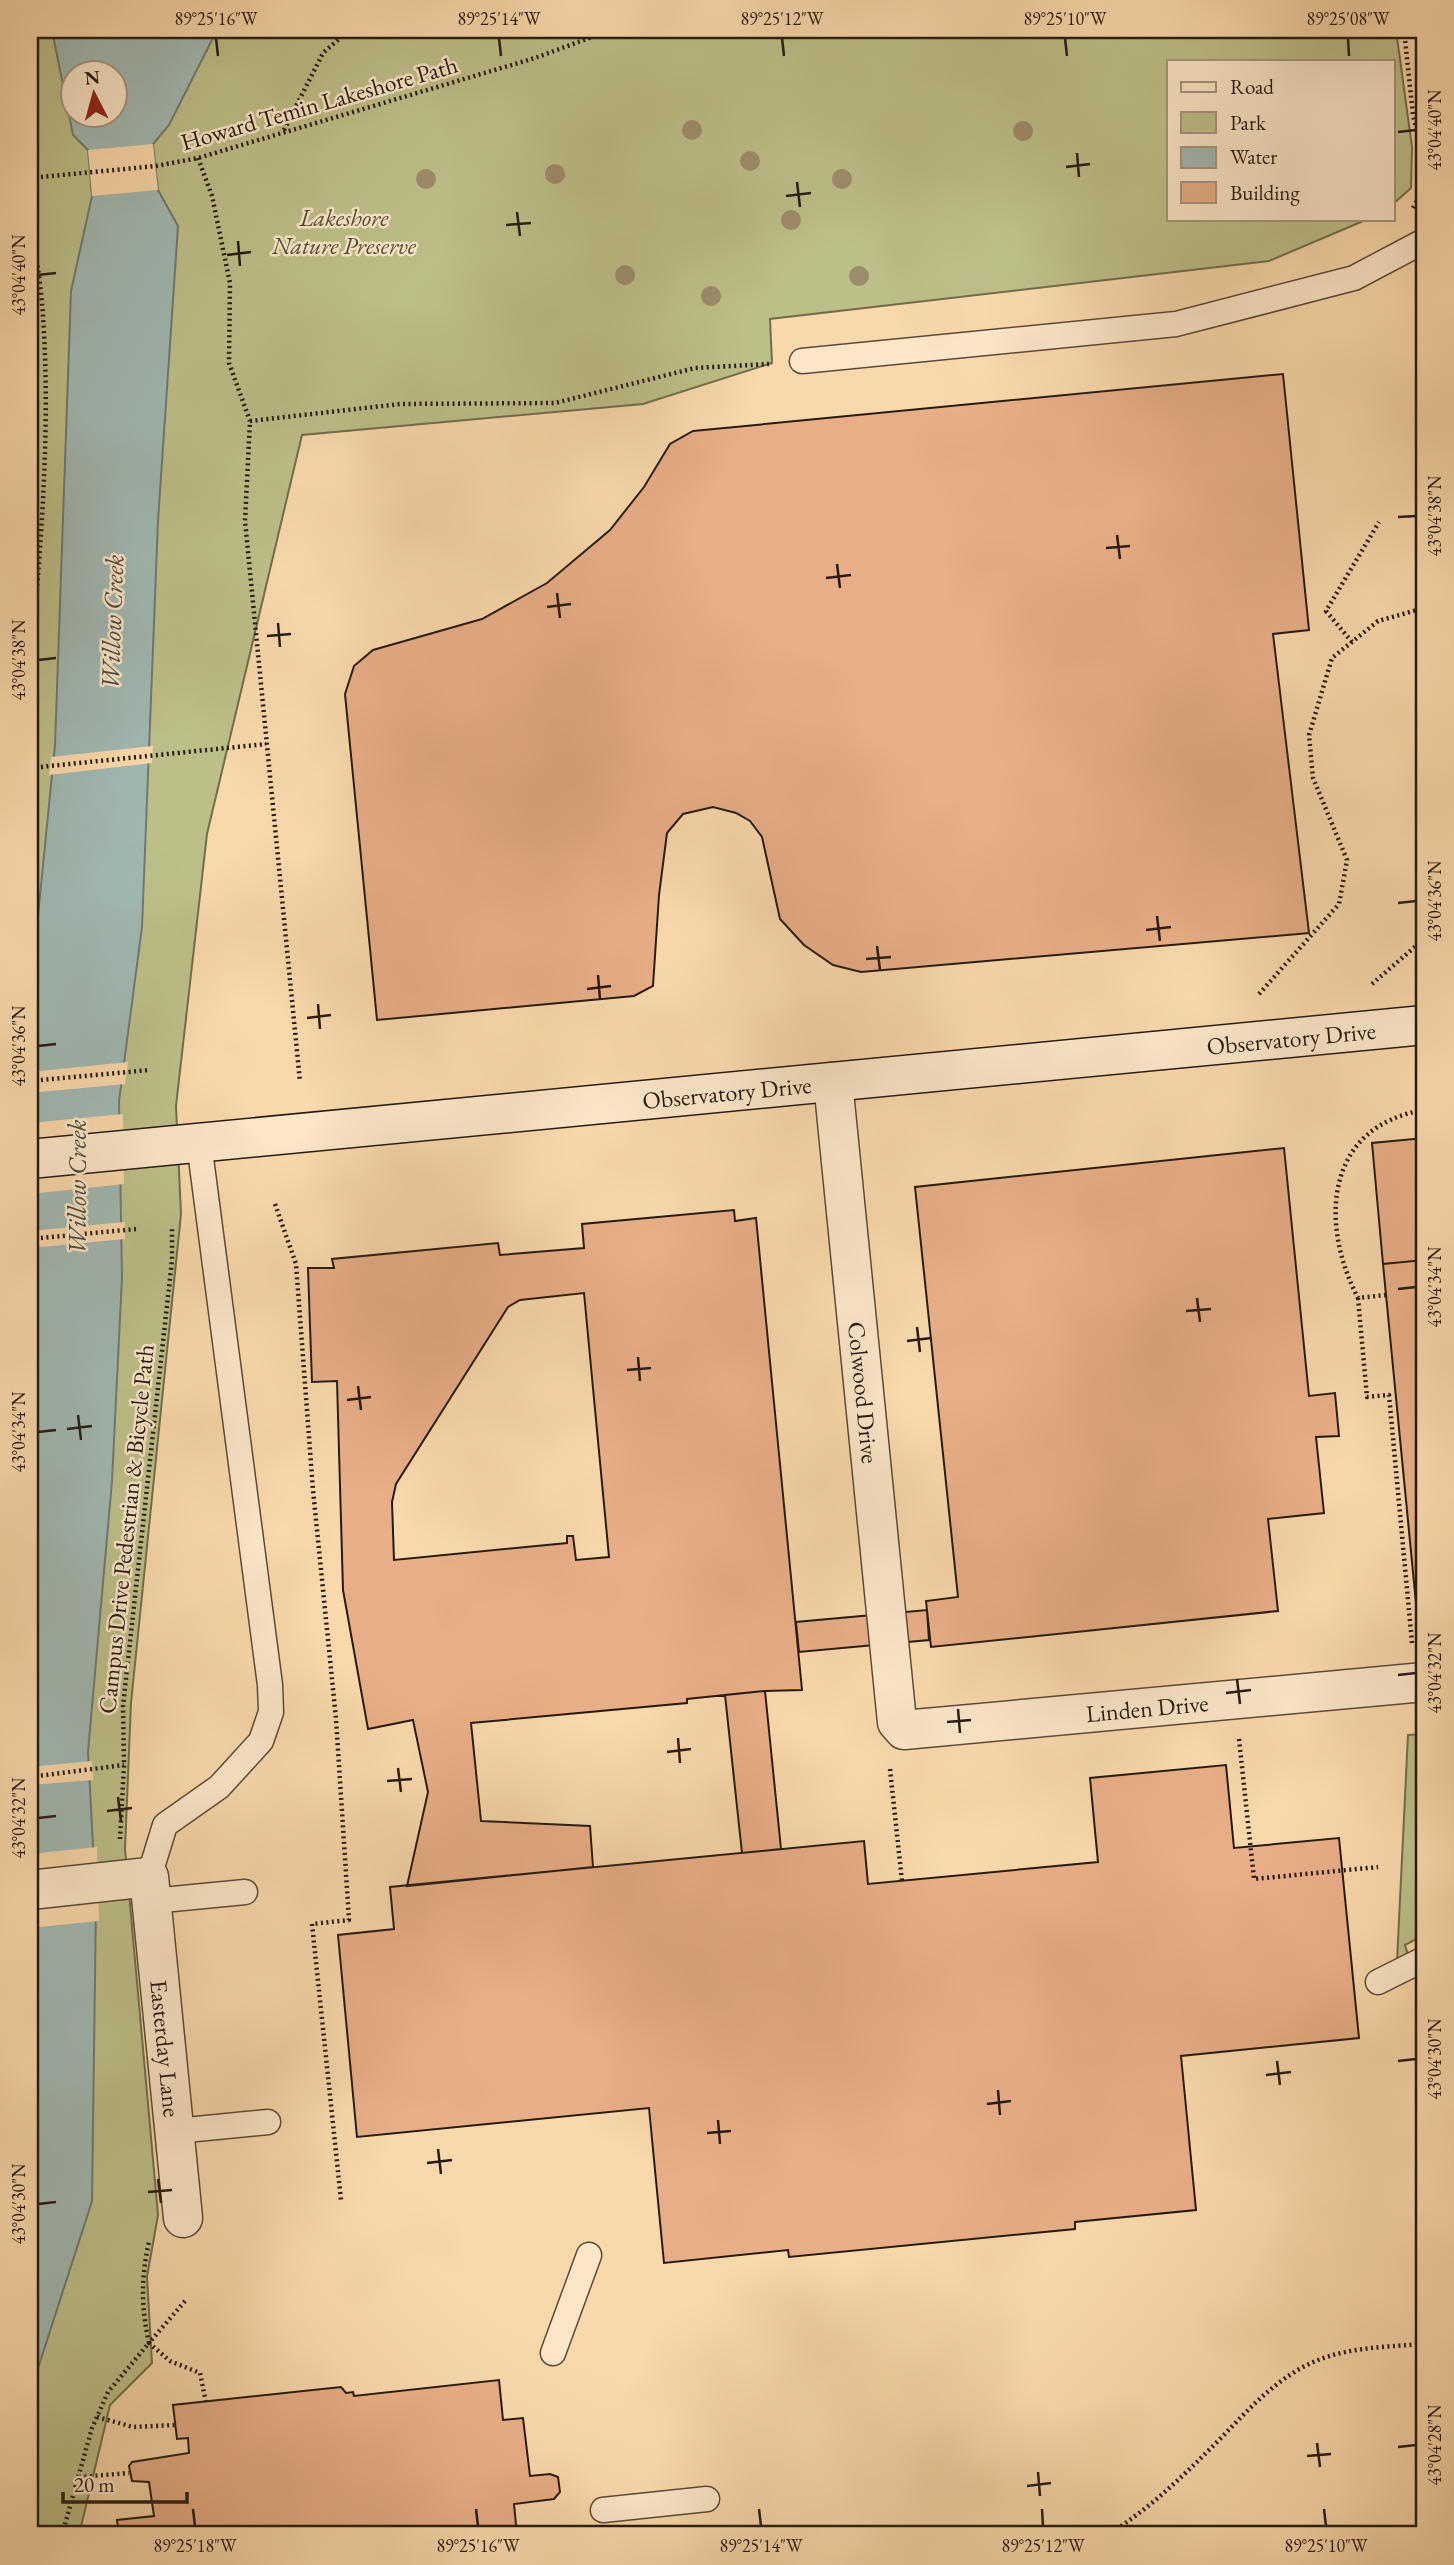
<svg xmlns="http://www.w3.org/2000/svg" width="1454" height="2565" viewBox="0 0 1454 2565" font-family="'EB Garamond',serif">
  <rect width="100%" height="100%" fill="#f9d8ab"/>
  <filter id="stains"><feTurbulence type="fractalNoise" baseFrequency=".00286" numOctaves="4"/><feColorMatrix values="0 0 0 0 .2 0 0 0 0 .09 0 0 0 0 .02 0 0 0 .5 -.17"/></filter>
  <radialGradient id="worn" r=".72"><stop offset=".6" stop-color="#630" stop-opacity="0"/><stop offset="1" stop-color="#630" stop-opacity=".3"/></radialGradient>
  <path fill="#bdbf89" stroke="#726d4e" stroke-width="2" d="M30,30H52L74,135L121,130L217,30H1396L1412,147L1411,188L1393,204V61H1169V219H1368L1269,261L770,319L772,363L643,404L302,435L207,834L176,1106L181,1214L131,1703L125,1849L158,2215L147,2277L152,2363L110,2405L79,2535H30Z
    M1424,1734V1935L1405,1945L1408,1955L1397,1961L1408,1735Z"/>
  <path fill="#a0b8b2" stroke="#707972" stroke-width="2" fill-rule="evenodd" d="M52,30H217L169,125L153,144L158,190L178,226L158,521L142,927L119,1101L122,1277L112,1481L88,1752L96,1902L92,2201L30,2393V1327L35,1257L30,1182V996L55,745L71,291L92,196L88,150L73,135ZM74,74H116V116H74Z"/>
  <path fill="#f9d8ab" d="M153,144L158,190L92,196L88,150Z
    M153,746L152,763L49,775L51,757Z
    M128,1062L125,1084L30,1093V1072Z
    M123,1114L124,1184L30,1194V1123Z
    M125,1222V1239L31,1248L30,1231Z
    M92,1761L93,1780L30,1785V1767Z
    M97,1847L99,1921L30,1928V1854Z"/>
  <path fill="#e8ae87" stroke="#271b12" stroke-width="2" fill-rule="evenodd" d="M1283,374L1309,630L1273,634L1309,933L861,972L833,965L804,945L780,919L762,837L750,821L736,813L713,807L683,814L667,833L659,895L653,986L634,996L377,1020L345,694L354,666L373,650L482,619L547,583L610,530L644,487L670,444L693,431Z
    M1424,1138V1260L1383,1264L1372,1143Z
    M1284,1148L1309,1396L1335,1393L1339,1436L1316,1437L1324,1513L1268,1519L1278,1611L931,1647L926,1601L958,1597L915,1187Z
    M734,1210L735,1221L756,1218L802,1690L765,1691L687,1699V1703L471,1723L481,1821L590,1826L593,1867L407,1886L428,1792L413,1720L368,1729L343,1590L337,1381L312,1382L308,1268H334L332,1259L498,1243L500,1255L584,1248L582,1224ZM584,1293L609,1557L576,1560L573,1536H567V1543L394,1560L392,1502L396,1484L508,1307L520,1300Z
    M1424,1260V1602L1416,1603L1383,1264Z
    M927,1610L929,1640L799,1652L796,1622Z
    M765,1691L781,1849L742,1853L725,1695Z
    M1226,1765L1234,1848L1339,1838L1359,2038L1181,2056L1196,2210L1075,2222V2229L789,2257L788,2250L664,2263L649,2108L357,2137L338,1935L394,1929L390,1887L864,1841L868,1884L1098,1862L1090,1778Z
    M499,2380L503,2420L523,2418L530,2476L550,2474L558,2477L560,2492L554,2499L514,2504L517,2535H119L117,2520L154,2516L149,2482L132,2481L129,2466L132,2462L189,2453L188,2438L177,2439L173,2405L341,2387L346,2393L353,2392L354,2396Z"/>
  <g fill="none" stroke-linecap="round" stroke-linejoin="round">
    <defs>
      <path id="lane" d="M802,361L1176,324L1354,278L1424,241
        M149,1877L165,1825L219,1787L261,1741L271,1712L270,1685L199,1143
        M152,1901L245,1892
        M1378,1982L1424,1959
        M176,2131L268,2122
        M553,2353L589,2255
        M603,2510L707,2499"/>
      <g id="street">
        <path id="s1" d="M833,1082L897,1722L904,1730L1424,1682"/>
        <path id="s2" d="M30,1890L149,1877L183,2218"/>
      </g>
      <g id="secondary">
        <path id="s3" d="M30,1159L1424,1025"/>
      </g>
    </defs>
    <use href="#lane" stroke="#5c4a38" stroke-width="27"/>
    <use href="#street" stroke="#5c4a38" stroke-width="41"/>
    <use href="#secondary" stroke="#271b12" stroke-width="41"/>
    <path stroke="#271b12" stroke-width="4.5" stroke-dasharray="2 3.5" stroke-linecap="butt" d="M1404,30L1413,115L1424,160
      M284,130L323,53L349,30
      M198,158L212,196L230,283L229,363L250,421L245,521L300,1082
      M30,178L156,166L198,158L535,58L611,30
      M1413,208L1424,188
      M30,211C34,246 41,281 43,317C51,434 40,555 30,672
      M250,421L400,404L555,403L695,368L769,364
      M1352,642L1326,611L1379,522
      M30,768L266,744
      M1372,984L1424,939
      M1259,994L1339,904L1347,860L1313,778L1309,735L1332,658L1378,621L1424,608
      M30,1081L149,1070
      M275,1204L296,1264L313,1490L336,1719L349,1920L312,1924L341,2200
      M30,1239L136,1229
      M1386,1295L1358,1298C1319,1223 1325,1126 1424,1110
      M1358,1298L1367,1397L1389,1395L1412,1643
      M1239,1739L1254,1879L1378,1867
      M890,1769L902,1881
      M30,1777L124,1765
      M120,1839L124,1765L123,1706L172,1260V1226
      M185,2301L149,2343L170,2361L200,2373L206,2402
      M97,2417L133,2427L175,2425
      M79,2477L129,2473
      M62,2535L92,2428L108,2392L149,2343C141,2308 141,2277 149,2242
      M1107,2535C1150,2509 1184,2475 1220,2439C1246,2412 1271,2384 1305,2366C1341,2347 1384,2347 1424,2344"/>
    <use href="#lane" stroke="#fbe6c8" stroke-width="24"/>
    <use href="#street" stroke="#fbe6c8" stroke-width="38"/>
    <use href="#secondary" stroke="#fbe6c8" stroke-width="38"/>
  </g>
  <g fill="#9e8b6b">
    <circle cx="692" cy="130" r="10"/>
    <circle cx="1023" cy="131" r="10"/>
    <circle cx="750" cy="161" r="10"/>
    <circle cx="555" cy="174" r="10"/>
    <circle cx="426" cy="179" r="10"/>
    <circle cx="842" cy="179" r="10"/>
    <circle cx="791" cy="220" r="10"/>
    <circle cx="625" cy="275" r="10"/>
    <circle cx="859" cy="276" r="10"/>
    <circle cx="711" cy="296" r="10"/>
  </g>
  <path fill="none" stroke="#271b12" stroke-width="2.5" d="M216,38L218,56M499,38L501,56M782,38L784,56M1065,38L1067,56M1348,38L1349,56M1398,132L1416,130M1077,153L1079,177M1066,167L1090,164M797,182L800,207M786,196L811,193M517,212L520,236M506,225L531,223M238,241L240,266M227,255L251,252M38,275L56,273M1398,517L1416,516M1117,535L1120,559M1106,548L1130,546M837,564L840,588M826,578L851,575M557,593L560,618M547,607L571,604M278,623L280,647M267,636L291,634M38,660L56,658M1398,903L1416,901M1157,916L1160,941M1146,930L1171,927M877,946L880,970M866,959L891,957M598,975L600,999M587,989L611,986M318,1004L320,1029M307,1018L331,1015M38,1046L56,1044M1398,1289L1416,1287M1197,1298L1200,1322M1186,1311L1211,1309M917,1327L920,1352M907,1341L931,1338M638,1357L640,1381M627,1370L651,1368M358,1386L361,1410M347,1400L371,1397M78,1415L81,1440M67,1429L92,1426M38,1432L56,1430M1398,1675L1416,1673M1237,1679L1240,1704M1226,1693L1251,1690M958,1709L960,1733M947,1722L971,1720M678,1738L680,1763M667,1752L691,1749M398,1768L401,1792M387,1781L412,1779M118,1797L121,1821M107,1811L132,1808M38,1818L56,1816M1277,2061L1280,2085M1398,2061L1416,2059M1266,2075L1291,2072M998,2090L1000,2115M987,2104L1011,2101M718,2120L720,2144M707,2133L731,2131M438,2149L441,2174M427,2163L452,2160M158,2179L161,2203M148,2192L172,2190M38,2204L56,2202M1317,2443L1320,2467M1398,2447L1416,2445M1307,2456L1331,2454M1038,2472L1040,2496M1027,2486L1051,2483M193,2509L195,2526M476,2509L478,2526M759,2509L761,2526M1042,2509L1043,2526M1324,2509L1326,2526"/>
  <g text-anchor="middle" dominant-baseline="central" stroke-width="5" stroke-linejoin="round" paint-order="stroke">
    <g font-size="24" fill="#271b12" stroke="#fbe6c8">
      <text transform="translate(319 103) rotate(-16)">Howard Temin Lakeshore Path</text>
      <text stroke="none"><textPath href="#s3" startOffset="1267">Observatory Drive</textPath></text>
      <text stroke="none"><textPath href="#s3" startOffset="700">Observatory Drive</textPath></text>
      <text stroke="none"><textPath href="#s1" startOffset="312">Colwood Drive</textPath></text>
      <text transform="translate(126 1529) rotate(-84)">Campus Drive Pedestrian &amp; Bicycle Path</text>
      <text stroke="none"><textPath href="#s1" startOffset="898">Linden Drive</textPath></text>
      <text stroke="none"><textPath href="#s2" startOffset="292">Easterday Lane</textPath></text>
    </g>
    <g font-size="24" font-style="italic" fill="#544c36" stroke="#fbe6c8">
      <text x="344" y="217">Lakeshore<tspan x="344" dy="28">Nature Preserve</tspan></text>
    </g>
    <g font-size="26" font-style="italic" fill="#4b4a42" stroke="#fbe6c8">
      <text transform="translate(112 622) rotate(-88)">Willow Creek</text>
      <text transform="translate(77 1187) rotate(-90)">Willow Creek</text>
    </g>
  </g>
  <rect width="1454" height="2565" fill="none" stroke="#f9d8ab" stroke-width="77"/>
  <rect x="1167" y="60" width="228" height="161" fill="#fbe6c8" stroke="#a6957f" stroke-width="2"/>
  <rect x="1181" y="82" width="35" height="10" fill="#fbe6c8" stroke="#a6957f" stroke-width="2"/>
  <text x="1230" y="94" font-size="21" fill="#271b12">Road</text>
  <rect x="1181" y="112" width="35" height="21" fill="#bdbf89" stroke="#a6957f" stroke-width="2"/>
  <text x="1230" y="130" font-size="21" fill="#271b12">Park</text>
  <rect x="1181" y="147" width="35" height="21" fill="#a0b8b2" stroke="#a6957f" stroke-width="2"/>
  <text x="1230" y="164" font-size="21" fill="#271b12">Water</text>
  <rect x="1181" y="182" width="35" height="21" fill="#e8ae87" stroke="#a6957f" stroke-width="2"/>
  <text x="1230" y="200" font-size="21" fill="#271b12">Building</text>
  <g transform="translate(94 94) rotate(354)"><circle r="33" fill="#fbe6c8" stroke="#a6957f" stroke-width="2"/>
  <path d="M0-5L12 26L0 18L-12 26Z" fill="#8f2418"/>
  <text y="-10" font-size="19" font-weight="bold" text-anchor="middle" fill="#271b12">N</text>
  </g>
  <path d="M63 2492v10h124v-10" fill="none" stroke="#271b12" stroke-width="3.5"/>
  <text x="74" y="2492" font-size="21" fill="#271b12" stroke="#fbe6c8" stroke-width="5" paint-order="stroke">20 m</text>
  <rect x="38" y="38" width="1378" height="2488" fill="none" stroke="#271b12" stroke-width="2.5"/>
  <g font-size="18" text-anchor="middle" fill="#271b12">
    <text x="216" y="25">89°25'16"W</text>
    <text x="499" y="25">89°25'14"W</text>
    <text x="782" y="25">89°25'12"W</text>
    <text x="1065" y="25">89°25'10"W</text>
    <text x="1348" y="25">89°25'08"W</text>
    <text transform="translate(1435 130) rotate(-90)" y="6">43°04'40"N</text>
    <text transform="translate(19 275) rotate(-90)" y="6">43°04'40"N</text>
    <text transform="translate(1435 516) rotate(-90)" y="6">43°04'38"N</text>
    <text transform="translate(19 660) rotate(-90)" y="6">43°04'38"N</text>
    <text transform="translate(1435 901) rotate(-90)" y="6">43°04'36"N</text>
    <text transform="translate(19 1046) rotate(-90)" y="6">43°04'36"N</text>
    <text transform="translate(1435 1287) rotate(-90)" y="6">43°04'34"N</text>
    <text transform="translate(19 1432) rotate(-90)" y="6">43°04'34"N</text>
    <text transform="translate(1435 1673) rotate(-90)" y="6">43°04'32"N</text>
    <text transform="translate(19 1818) rotate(-90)" y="6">43°04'32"N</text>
    <text transform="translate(1435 2059) rotate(-90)" y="6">43°04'30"N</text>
    <text transform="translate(19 2204) rotate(-90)" y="6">43°04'30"N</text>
    <text transform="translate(1435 2445) rotate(-90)" y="6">43°04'28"N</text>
    <text x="195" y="2552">89°25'18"W</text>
    <text x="478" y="2552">89°25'16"W</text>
    <text x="761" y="2552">89°25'14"W</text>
    <text x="1043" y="2552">89°25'12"W</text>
    <text x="1326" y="2552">89°25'10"W</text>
  </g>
  <rect width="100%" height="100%" filter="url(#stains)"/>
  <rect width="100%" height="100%" fill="url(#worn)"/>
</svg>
